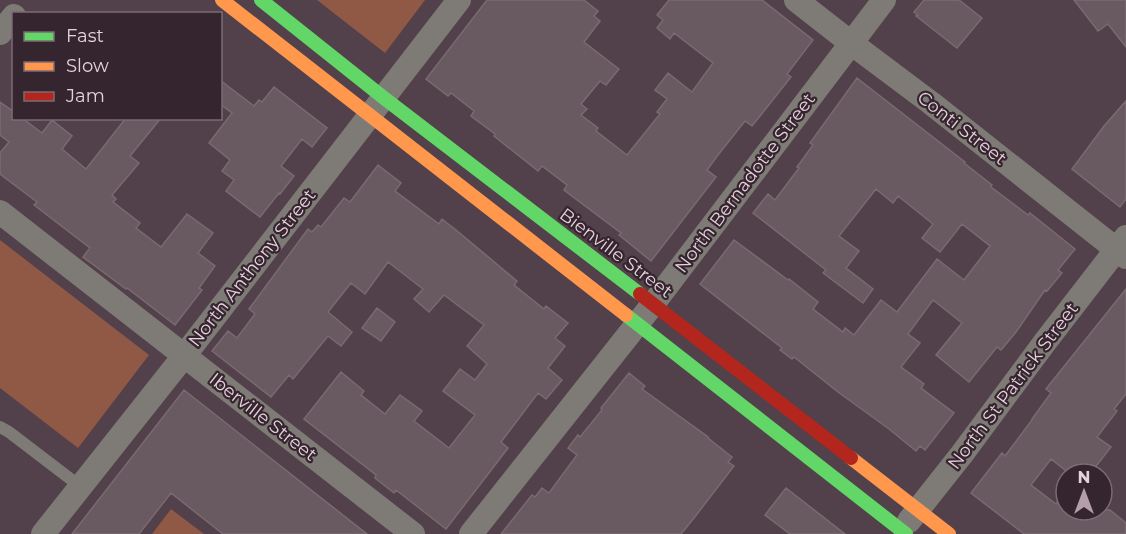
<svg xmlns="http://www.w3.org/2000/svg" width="1126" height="534" viewBox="0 0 1126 534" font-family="Montserrat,sans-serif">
  <rect width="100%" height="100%" fill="#52404b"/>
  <path fill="#8f5946" d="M317,0H425L385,53Z
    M0,240L149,355L78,448L0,388Z
    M171,509L204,534H152Z"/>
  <path fill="#695960" stroke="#7a6a70" stroke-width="1.5" d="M487,0H584L598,11L594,16L600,21L584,42L619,69L606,85L600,81L581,104L587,109L581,115L598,128L596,131L627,155L660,114L657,112L667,99L655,90L668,73L692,92L713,63L674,33L670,39L657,28L663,20L657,15L669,0H762L813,40L787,74L791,77L752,126L745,121L718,155L707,170L716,177L651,261L619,235L621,233L564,190L567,185L542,166L538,171L494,136L495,134L471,116L474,111L451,93L448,96L426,79Z
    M924,0H959L982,18L957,48L916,16L918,15L914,12Z
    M1074,0H1126V47L1108,24L1098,31Z
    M857,78L965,162L964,163L992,185L991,187L1028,215L1030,213L1075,249L1058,270L1062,273L1047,291L1045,290L1016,332L1001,350L997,347L969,382L936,355L962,323L933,300L908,334L920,343L901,367L924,384L921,388L954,413L925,450L920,446L916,451L889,429L838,392L794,357L792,359L780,350L782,348L700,284L734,240L788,280L789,279L818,302L813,309L843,332L845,328L854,335L881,300L897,312L937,259L964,280L990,246L962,224L940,252L922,238L933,224L898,196L893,203L876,189L839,236L859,251L846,268L873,289L863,303L823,273L826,270L753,213L768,194L775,200L799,168L797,167L813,145L810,143Z
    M220,80L254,106L259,100L262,102L274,87L327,128L312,147L302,139L281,166L294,176L280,194L279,193L260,217L226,191L234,180L222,171L230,160L209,143L232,113L220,104Z
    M1126,101V199L1120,207L1072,169L1104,126Z
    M0,102L14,112V118H22L42,133L52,120L72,136L62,149L86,169L126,118H161L130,156L139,163L112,195L116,199L113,202L140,223L136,228L161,247L187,214L213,233L198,253L215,266L199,288L202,290L175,325L127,288L126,289L83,257L90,248L34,205L37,202L0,174V153L9,142L0,135Z
    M378,165L401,183L395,191L439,224L442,219L456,230L517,281L514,285L544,309L546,306L568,323L555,338L565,346L548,368L562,380L546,399L538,393L501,442L508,448L446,529L396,490L394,493L375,478L376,475L304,419L341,372L364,391L361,395L385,414L400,395L422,411L414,421L449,448L475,415L443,391L460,369L475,380L487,364L467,346L484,325L444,295L429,312L414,299L423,289L388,262L365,294L351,283L328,312L352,332L341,346L328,336L293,379L289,375L271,397L212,351L228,331L237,338L255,314L249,309L308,229L312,232L318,225L321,227L344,198L350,202Z
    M1126,289V394L1114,409L1117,411L1097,437L1111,447L1090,474H1070L1051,459L1031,485L1056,504L1066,490V510H1110L1126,523V534H1024L971,493L1002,453L1005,456L1032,420V419L1051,393L1046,389Z
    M377,308L395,322L381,341L362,328Z
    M629,373L645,386L642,389L708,437V438L732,457L728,462L734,466L694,518L681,534H501L532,495L535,497L542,488L549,493L577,455L568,448L578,435L580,437L602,410L601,408Z
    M184,390L367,534H223L171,493L139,534H72Z
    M786,488L845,534H790L765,515Z"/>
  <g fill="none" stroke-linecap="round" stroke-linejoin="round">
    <path stroke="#7e7b76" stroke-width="12" d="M0,427L9,432L81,487"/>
    <path stroke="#7e7b76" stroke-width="24" d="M796,0L851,43L931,103L1126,257
      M0,33L14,16
      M0,212L413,534
      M909,521L962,454L1045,342L1126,237
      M43,534L184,356L459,0
      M471,534L653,304L884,0"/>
    <path stroke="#63d668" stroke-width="14" d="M261,0L384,98L640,294
      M626,315L906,534"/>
    <path stroke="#ff974d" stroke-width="14" d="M222,0L626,315
      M851,458L949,534"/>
    <path stroke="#b3261e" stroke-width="14" d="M640,294L851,458"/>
  </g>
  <g text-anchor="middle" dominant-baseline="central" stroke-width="4.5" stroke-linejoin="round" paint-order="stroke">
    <g font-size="18" fill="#e7d1dd" stroke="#35252f">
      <text transform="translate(962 128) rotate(38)">Conti Street</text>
      <text transform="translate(745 183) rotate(-53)">North Bernadotte Street</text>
      <text transform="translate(616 253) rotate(37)">Bienville Street</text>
      <text transform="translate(252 268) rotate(-52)">North Anthony Street</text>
      <text transform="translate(1013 386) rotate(-53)">North St Patrick Street</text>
      <text transform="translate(263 417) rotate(38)">Iberville Street</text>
    </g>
  </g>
  <rect x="12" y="12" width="210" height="108" fill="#35252f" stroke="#7c6a75" stroke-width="1.5"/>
  <rect x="24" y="32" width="30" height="9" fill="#63d668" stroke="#7c6a75" stroke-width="1.5"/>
  <text x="66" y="42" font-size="18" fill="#e7d1dd">Fast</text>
  <rect x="24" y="62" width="30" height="9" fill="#ff974d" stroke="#7c6a75" stroke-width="1.5"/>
  <text x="66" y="72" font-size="18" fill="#e7d1dd">Slow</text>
  <rect x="24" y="92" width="30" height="9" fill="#b3261e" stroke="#7c6a75" stroke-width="1.5"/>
  <text x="66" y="102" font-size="18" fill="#e7d1dd">Jam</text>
  <g transform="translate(1084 492)"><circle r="28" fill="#35252f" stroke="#7c6a75" stroke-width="1.5"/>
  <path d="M0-4.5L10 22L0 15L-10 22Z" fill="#b39eaa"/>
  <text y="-9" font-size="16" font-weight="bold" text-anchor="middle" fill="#e7d1dd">N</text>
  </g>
</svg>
